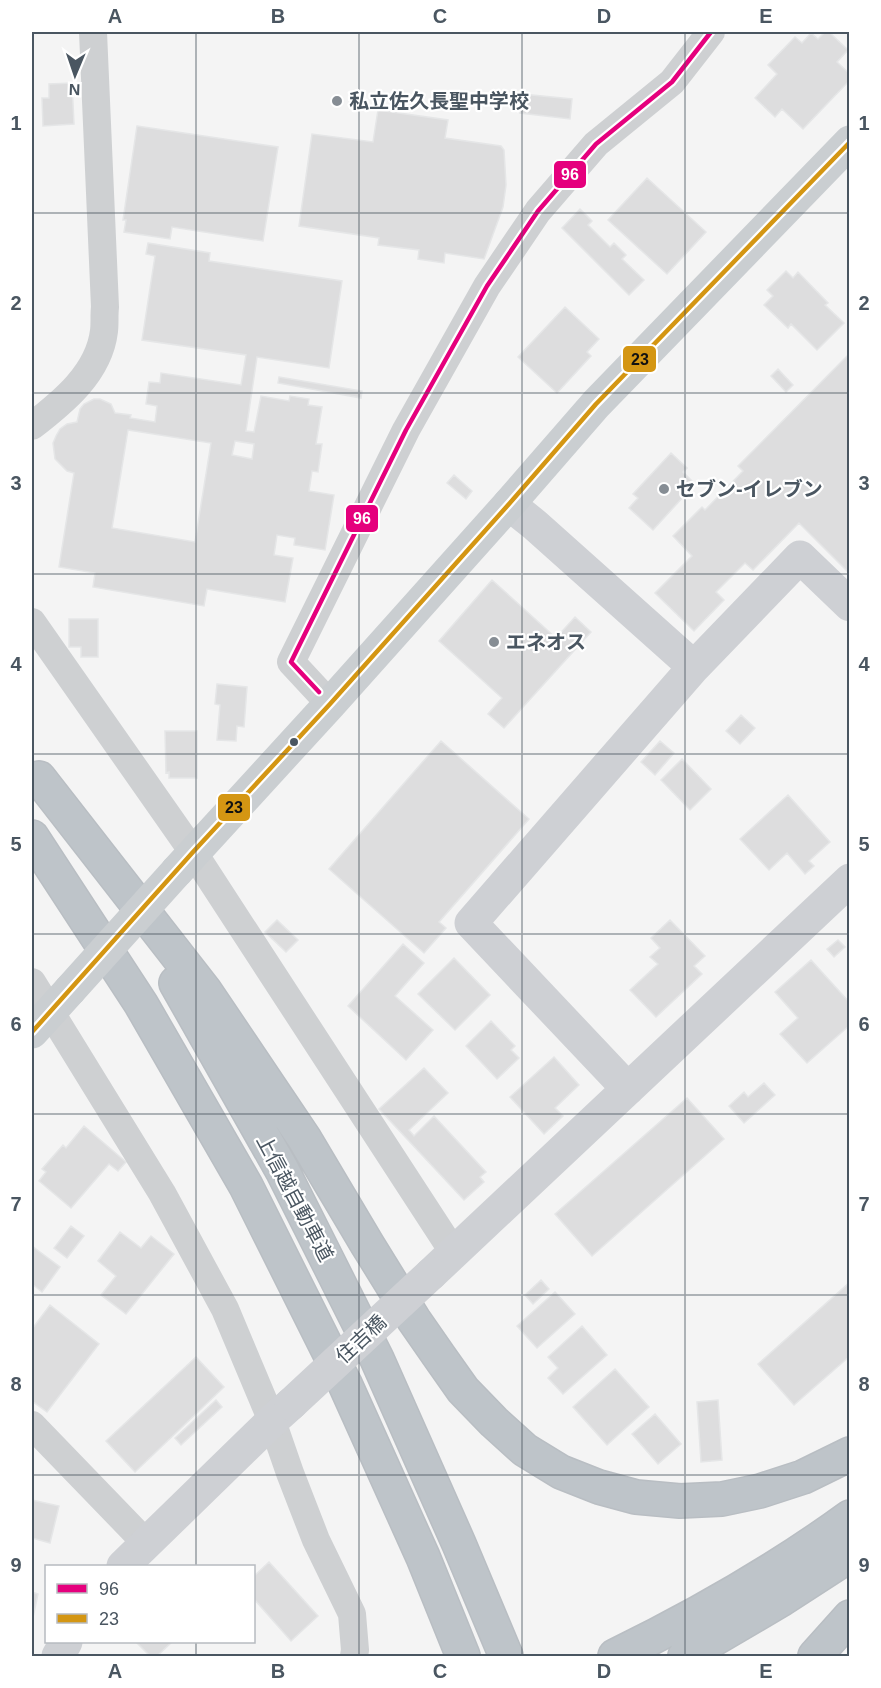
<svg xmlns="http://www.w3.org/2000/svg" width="881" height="1688" viewBox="0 0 881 1688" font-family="Arial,'Noto Sans JP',sans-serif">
  <rect width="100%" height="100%" fill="#f4f4f4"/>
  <path fill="#ddddde" stroke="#e5e6e7" stroke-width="1.5" fill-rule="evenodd" d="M825,32H829L848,50L837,62L850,74V80L803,129L782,109L775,117L755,98L777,74L768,65L795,37L802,43L811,33L818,39Z
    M72,83L74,124L43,126L42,98H49V84Z
    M522,94L572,99L570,119L520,113Z
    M378,110L448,120L445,138L501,146L504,150L506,185L503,207L484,259L445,253L444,263L418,259L419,250L378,245L379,238L299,226L312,134L373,142Z
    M137,126L278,147L263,241L172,227L170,239L124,232L126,220H123Z
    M647,178L706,232L667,274L608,220Z
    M580,209L592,221L588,225L610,247L614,243L626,255L622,259L644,280L629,295L562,228Z
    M148,243L210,253L209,261L342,281L329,368L257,357L246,431L254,432L261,396L289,401L290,396L309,399L308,405L322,407L316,444H322L318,472L312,471L309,491L334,495L325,550L294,545L295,538L277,535L274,555L293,558L285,602L207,589L204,606L93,587L95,573L59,567L74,473L67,471L55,459L53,443L56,436L60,429L67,424L77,422L80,409L84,404L94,399H100L111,404L115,413L131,415L130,418L155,422L157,406L146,404L149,382L160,383L161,373L241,385L246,355L142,340L155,256L146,254ZM128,430L211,443L195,542L112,528ZM235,441L254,444L252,459L232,455Z
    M786,271L793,278L798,272L828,303L825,305L844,323L817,350L791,324L788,328L764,305L773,296L767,290Z
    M565,307L599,339L587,352L591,356L557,393L518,357Z
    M850,353V574L799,523L753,570L745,563L716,592L724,600L694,631L655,593L692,556L673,536L702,507L705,510L743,471L738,466Z
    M778,369L793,385L786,392L771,376Z
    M279,377L362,391L361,398L278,383Z
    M671,453L687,468L683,472L695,484L653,530L629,508L638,498L633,494Z
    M454,475L472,491L466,499L447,483Z
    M492,580L556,638L575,617L591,632L504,728L488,714L502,698L439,641Z
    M69,619H98V657H81V647H69Z
    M217,684L247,687L244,727L237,726L236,741L217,740L220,705L215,704Z
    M741,715L755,728L740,744L726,731Z
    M165,731H197V778H169V772L166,773Z
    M441,741L529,819L439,922L446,928L424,953L329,869Z
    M660,741L674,753L655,775L641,762Z
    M682,759L711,789L690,810L661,780Z
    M788,795L830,842L809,861L814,866L805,874L787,853L769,870L740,839Z
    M277,920L298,940L286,952L265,932Z
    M670,920L705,956L694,966L702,974L656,1017L630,990L658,964L650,957L660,948L651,938Z
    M838,940L845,947L834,957L827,949Z
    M403,944L424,963L395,996L433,1030L406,1060L348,1006Z
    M454,958L490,995L455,1030L418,994Z
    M811,960L850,1003V1025L807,1063L780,1034L798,1018L775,992Z
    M491,1021L515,1046L511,1050L519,1058L497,1079L466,1046Z
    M554,1057L579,1085L555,1108L563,1116L544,1134L510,1097Z
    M424,1068L448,1093L409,1130L414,1136L434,1116L486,1172L480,1177L484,1182L464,1200L379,1109Z
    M764,1083L775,1095L744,1123L729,1106L744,1092L748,1097Z
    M687,1098L724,1139L592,1256L555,1214Z
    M84,1126L126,1162L118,1171L109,1164L71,1208L39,1181L46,1172L42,1169L63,1145L66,1148Z
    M71,1226L84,1236L67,1258L54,1248Z
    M120,1232L141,1248L151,1236L174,1254L126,1314L101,1295L116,1276L98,1261Z
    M32,1246L60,1267L42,1292L32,1284Z
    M541,1280L549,1289L533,1304L525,1295Z
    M850,1282V1356L794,1405L758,1364Z
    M555,1292L575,1314L537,1348L517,1326Z
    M50,1305L99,1344L47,1412L32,1401V1329Z
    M582,1326L607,1355L563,1394L548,1378L558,1368L548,1357Z
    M196,1357L224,1387L135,1472L106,1441Z
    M615,1369L649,1407L607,1445L573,1407Z
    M216,1400L222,1407L181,1445L175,1438Z
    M718,1400L722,1460L701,1462L697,1402Z
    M655,1414L681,1444L658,1464L632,1434Z
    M32,1500L59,1506L50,1543L32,1538Z
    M269,1562L318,1616L291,1641L254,1599V1576Z
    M32,1592L38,1594L32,1622Z
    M136,1642H172L157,1656H150Z"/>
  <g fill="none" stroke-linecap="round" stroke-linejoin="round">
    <defs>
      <path id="highway" d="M39,778L205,991L304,1138L367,1244L414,1320L439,1356L463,1390L494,1422L525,1450L561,1472L599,1487L636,1497L680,1501L722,1499L760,1491L803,1477L850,1454
        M32,837L141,1004L246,1186L345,1384L423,1557L463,1656
        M176,983L282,1170L377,1359L459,1544L506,1656
        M615,1656C697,1616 776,1571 850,1517
        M685,1656L782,1599L850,1555
        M815,1656L850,1617"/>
    </defs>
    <use href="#highway" stroke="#b9bec3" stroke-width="36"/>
    <path stroke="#ced0d2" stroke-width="28" d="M32,426C63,402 99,373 104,331C105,323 104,315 105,307L93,32
      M32,622L193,852L454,1253
      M330,704L291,662L406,430L487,286L538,211L596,144L672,82L711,32
      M32,982L162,1193L225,1309L272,1421L290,1473L316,1540L352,1614L355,1650L354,1656
      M32,1425L146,1543"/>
    <path stroke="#ced0d4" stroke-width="33" d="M509,504L535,525L694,667
      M628,1089L471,923L694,667L800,557L850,605
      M431,1274L850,880
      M123,1566L272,1421L291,1404
      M58,1656L66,1642"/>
    <path stroke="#caced1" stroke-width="33" d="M177,871L330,704L509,504L596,404L850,142
      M32,1032L70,990"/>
    <use href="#highway" stroke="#bec4c9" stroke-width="33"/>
    <path stroke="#ced0d4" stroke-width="33" d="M291,1404L431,1274"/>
    <path stroke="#caced1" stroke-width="33" d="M70,990L177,871"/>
    <defs>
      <path id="bus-1" d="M319,692L291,662L406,430L487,286L538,211L596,144L672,82L711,32"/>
      <path id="bus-2" d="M32,1032L193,852L330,704L509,504L596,404L850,142"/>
    </defs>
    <use href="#bus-1" stroke="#fff" stroke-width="9"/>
    <use href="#bus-2" stroke="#fff" stroke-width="9"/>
    <use href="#bus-1" stroke="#e5007d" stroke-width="4.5"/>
    <use href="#bus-2" stroke="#d49613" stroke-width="4.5"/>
  </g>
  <path fill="none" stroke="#4a5661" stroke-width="1.5" stroke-opacity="0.55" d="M196,32V1566M359,32V1656M522,32V1656M685,32V1656M32,213H850M32,393H850M32,574H850M32,754H850M32,934H850M32,1114H850M32,1295H850M32,1475H850M196,1642V1656"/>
  <g fill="#868d94" stroke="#fff" stroke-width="2">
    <circle cx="337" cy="101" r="6"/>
    <circle cx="664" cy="489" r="6"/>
    <circle cx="494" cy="642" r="6"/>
  </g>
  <circle fill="#4a5661" stroke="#fff" stroke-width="2" cx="294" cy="742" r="5"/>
  <g text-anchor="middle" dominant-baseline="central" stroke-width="4.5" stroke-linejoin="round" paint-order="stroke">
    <g font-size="20" font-weight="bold" fill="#4a5661" stroke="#fff" text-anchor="start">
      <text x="349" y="101">私立佐久長聖中学校</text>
      <text x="676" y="489">セブン-イレブン</text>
      <text x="506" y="642">エネオス</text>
    </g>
    <g font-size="20" fill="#4a5661" stroke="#fff">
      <text transform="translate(295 1198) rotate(62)">上信越自動車道</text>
      <text transform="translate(361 1339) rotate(-43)">住吉橋</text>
    </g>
  </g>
  <g stroke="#fff" stroke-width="2">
    <rect x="553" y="160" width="34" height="29" rx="6" fill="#e5007d"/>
    <rect x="622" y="345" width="35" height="28" rx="6" fill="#d49613"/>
    <rect x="345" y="504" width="34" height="29" rx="6" fill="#e5007d"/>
    <rect x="217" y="793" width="34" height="29" rx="6" fill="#d49613"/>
  </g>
  <g font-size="16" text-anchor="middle" font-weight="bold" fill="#fff">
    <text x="570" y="180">96</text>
    <text x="362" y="524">96</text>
  </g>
  <g font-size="16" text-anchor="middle" font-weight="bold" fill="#111">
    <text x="640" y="365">23</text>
    <text x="234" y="813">23</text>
  </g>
  <rect width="881" height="1688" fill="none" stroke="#ffffff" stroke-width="66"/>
  <rect x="45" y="1565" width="210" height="78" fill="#ffffff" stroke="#b7bbc0" stroke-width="1.5"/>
  <rect x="57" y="1584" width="30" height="9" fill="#e5007d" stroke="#b7bbc0" stroke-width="1.5"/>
  <text x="99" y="1595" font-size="18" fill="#4a5661">96</text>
  <rect x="57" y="1614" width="30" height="9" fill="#d49613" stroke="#b7bbc0" stroke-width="1.5"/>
  <text x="99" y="1625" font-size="18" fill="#4a5661">23</text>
  <g transform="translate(75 75) rotate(182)" stroke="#ffffff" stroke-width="4.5" paint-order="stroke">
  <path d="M0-4.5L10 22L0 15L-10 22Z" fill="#4a5661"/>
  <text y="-9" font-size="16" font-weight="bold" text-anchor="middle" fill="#4a5661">N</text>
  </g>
  <rect x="33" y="33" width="815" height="1622" fill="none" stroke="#4a5661" stroke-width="2"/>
  <g font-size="20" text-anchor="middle" font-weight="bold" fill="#4a5661">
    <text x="115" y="23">A</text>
    <text x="278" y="23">B</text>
    <text x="440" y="23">C</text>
    <text x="604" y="23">D</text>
    <text x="766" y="23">E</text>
    <text x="16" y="130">1</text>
    <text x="864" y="130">1</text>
    <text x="16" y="310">2</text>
    <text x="864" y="310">2</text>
    <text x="16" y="490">3</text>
    <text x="864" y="490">3</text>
    <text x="16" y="671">4</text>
    <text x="864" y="671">4</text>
    <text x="16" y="851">5</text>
    <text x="864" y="851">5</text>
    <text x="16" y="1031">6</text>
    <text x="864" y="1031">6</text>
    <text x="16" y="1211">7</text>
    <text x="864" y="1211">7</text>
    <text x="16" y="1391">8</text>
    <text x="864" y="1391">8</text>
    <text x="16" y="1572">9</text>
    <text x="864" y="1572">9</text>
    <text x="115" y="1678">A</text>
    <text x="278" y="1678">B</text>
    <text x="440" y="1678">C</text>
    <text x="604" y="1678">D</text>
    <text x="766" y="1678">E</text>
  </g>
</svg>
